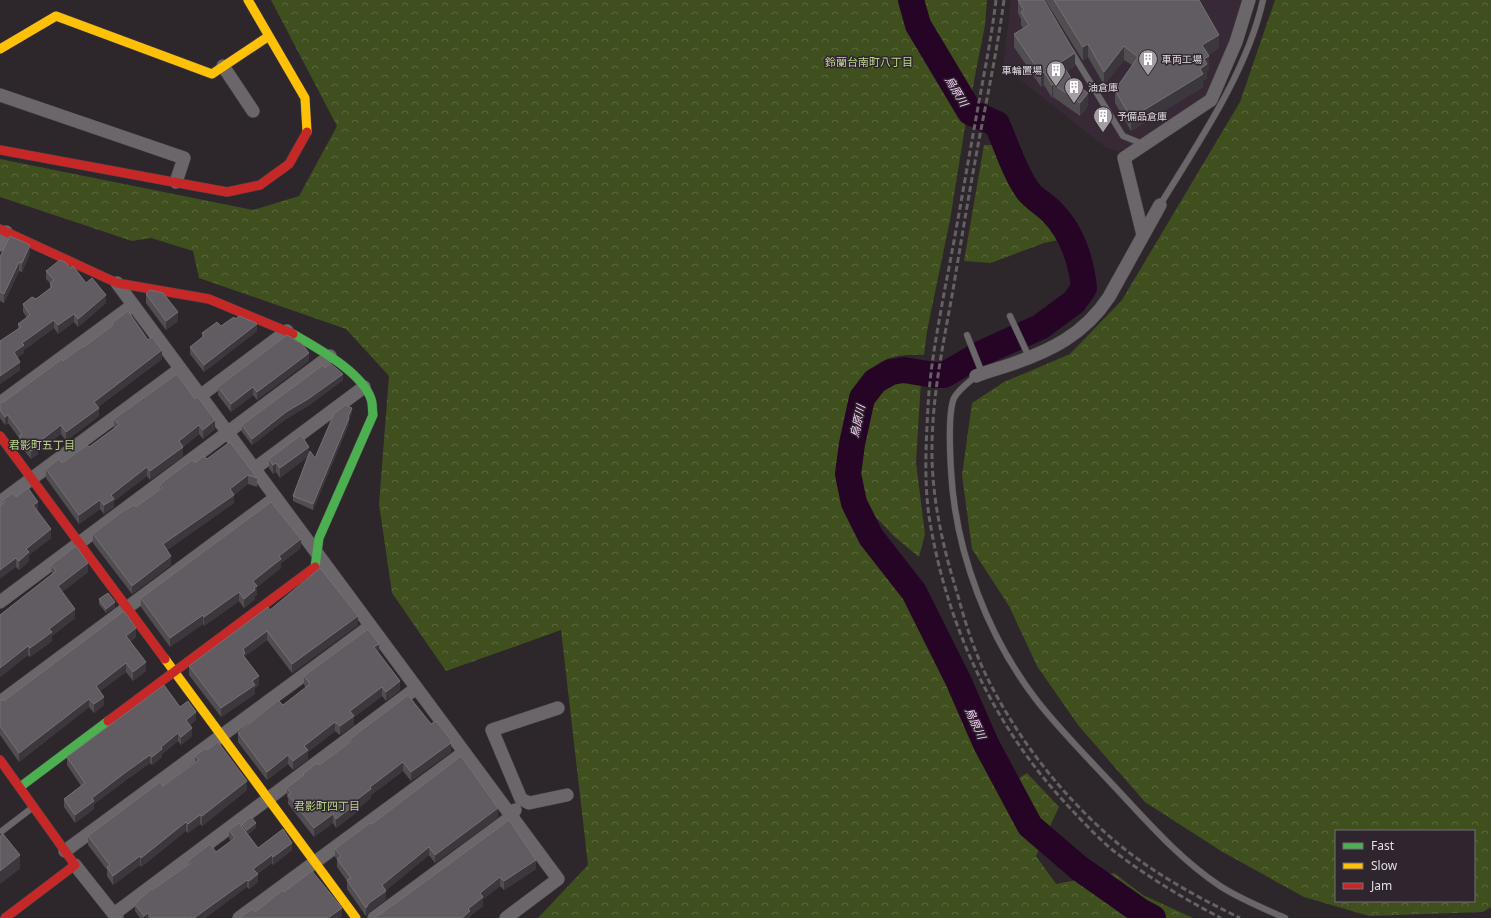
<svg xmlns="http://www.w3.org/2000/svg" width="1491" height="918" viewBox="0 0 1491 918" font-family="'Noto Sans','Noto Sans JP',sans-serif">
  <defs>
    <pattern id="forest-crowns" width="20" height="18" patternUnits="userSpaceOnUse"><rect width="20" height="18" fill="#3f4f1d"/><path d="M2 6a3 3 0 1 1 6 0M12 15a3 3 0 1 1 6 0" fill="none" stroke="#5b683e"/></pattern>
  </defs>
  <rect width="100%" height="100%" fill="#2d272c"/>
  <path fill="#372936" d="M1011,0H1244L1240,17L1205,97L1131,147L1118,151L1105,147L1003,66Z"/>
  <path fill="url(#forest-crowns)" fill-rule="evenodd" d="M271,0H987L985,25L965,127L950,220L927,331L924,355C907,354 883,355 872,370C868,375 866,382 863,387L875,389L903,379L921,381L916,463L925,534L919,557L895,537L867,508L850,517L924,600L961,671L1003,789L1027,773L1059,807L1036,856L1056,884L1114,873L1143,895L1193,918H538L588,865L561,630L446,671L392,593L379,504L389,376L346,329L199,278L193,251L151,238L132,241L0,197V159L253,210L299,196L337,126Z
    M1275,0H1491V907L1483,912L1369,916L1304,897L1221,851L1145,802L1078,725L1037,666L1009,606L972,549L962,475L972,403L1004,382L1070,354L1122,300L1240,102ZM1336,831H1474V901H1336Z
    M984,145H998L999,164L1018,192L1050,218L1058,240L1044,243L991,263L964,261Z"/>
  <g fill="none" stroke-linecap="round" stroke-linejoin="round">
    <path stroke="#250426" stroke-width="26" d="M911,0L918,25L970,112L997,124C1007,147 1014,171 1028,191C1034,199 1044,204 1051,211C1072,232 1081,259 1084,288L1074,302L1040,327L982,353L944,375H934L904,370L891,372L875,381L862,398L852,444L848,474L854,503L871,537L914,592L958,680L986,744L1030,826L1079,868L1140,911L1153,918"/>
    <defs>
      <path id="lane" d="M1071,51L1123,136L1138,142L1141,146
        M1160,205C1198,143 1247,72 1263,0
        M1010,316L1029,357
        M967,335L982,373
        M976,376C969,382 959,389 954,398C948,412 950,453 951,470C955,551 988,638 1038,702C1061,731 1087,757 1112,784C1146,820 1178,858 1220,886C1240,899 1263,908 1285,918
        M2,831L32,808"/>
      <path id="street" d="M223,66L253,111
        M0,95L184,158L176,182
        M1143,235L1124,158L1211,100L1236,42L1249,0
        M0,245L6,232
        M117,283L558,879L506,918
        M976,376C987,371 998,369 1009,365C1050,351 1084,335 1109,297L1160,205
        M200,396L287,331
        M0,403L133,305
        M254,469L364,387
        M0,502L180,369
        M0,602L330,356
        M0,702L275,498
        M558,708L492,730L521,799L529,803L567,795
        M65,851L369,627
        M75,865L117,918
        M114,914L415,689
        M239,918L463,753
        M374,918L511,817L515,810"/>
      <path id="fast" d="M293,334C317,348 362,372 371,399C373,404 372,410 373,415L319,538L315,567
        M20,787L108,721"/>
      <path id="slow" d="M248,0L305,98L307,132
        M0,49L56,16L212,74L269,36
        M165,659L356,918"/>
      <path id="jam" d="M0,150L227,192L260,185L289,164L307,132
        M0,229L117,283L209,299L293,334
        M0,436L165,659
        M108,721L315,567
        M0,760L75,865L5,918"/>
    </defs>
    <use href="#lane" stroke="#464246" stroke-width="7"/>
    <use href="#street" stroke="#464246" stroke-width="14"/>
    <use href="#fast" stroke="#464246" stroke-width="10"/>
    <use href="#slow" stroke="#464246" stroke-width="10"/>
    <use href="#jam" stroke="#464246" stroke-width="10"/>
    <use href="#lane" stroke="#6a666a" stroke-width="6"/>
    <use href="#street" stroke="#6a666a" stroke-width="13"/>
    <use href="#fast" stroke="#4caf50" stroke-width="9"/>
    <use href="#slow" stroke="#ffc107" stroke-width="9"/>
    <use href="#jam" stroke="#c62828" stroke-width="9"/>
    <path stroke="#646064" stroke-width="3" stroke-dasharray="6 3" stroke-linecap="butt" d="M996,0C991,42 982,83 975,124C965,178 956,233 945,288C938,327 930,367 928,407C926,443 924,481 929,516C946,625 994,728 1070,808C1084,823 1099,839 1115,852C1148,877 1184,899 1221,918
      M1004,0C999,37 992,73 985,109C973,169 963,230 953,290C943,345 931,401 932,457C933,505 944,551 958,596C965,622 973,647 984,671C1016,739 1068,804 1127,851C1162,878 1201,899 1240,918"/>
  </g>
  <path fill="#514d51" d="M1018,0L1075,66L1067,71L1088,106L1080,116L1053,97L1052,98L1044,85L1041,87L1014,47V34L1023,28L1021,25V19L1018,13Z
    M1045,0H1199L1219,48L1208,55L1209,69L1207,71V78L1203,81V87L1131,131L1115,103V90L1132,65L1124,60L1104,85L1088,57L1083,61Z
    M30,254L22,272L19,271L4,303L0,301V257Z
    M70,268L106,303L78,327L74,322L58,334L54,328L24,350V353L17,357L20,370L0,384L18,328V324L27,318L23,312V304L36,299L50,289V283L46,279V271Z
    M146,294L178,321L166,330L146,303Z
    M235,319L257,331L204,372L190,354V347L202,337V333L221,326Z
    M112,323L162,359L98,407L99,416L66,441L61,434L38,451V454L31,459L19,444V438L8,423L5,425L0,418V403L5,401L63,361L84,347L112,326Z
    M309,361L257,400L253,395L231,412L218,395V387Z
    M325,368L343,380L308,406L286,419L252,445L242,432V425Z
    M177,374L215,429L203,439L199,434L183,447V456L150,480L147,476L114,501V507L104,514L100,509L79,524L46,478V469L62,463L89,447L114,428V419Z
    M352,413L349,420V424L313,510L293,501V496L308,456L280,478L276,472L273,474L269,468V459L309,454L315,458Z
    M207,459L257,478V487L248,484L234,495V503L167,550L171,565L132,594L93,543V534L136,507L160,490V484L195,463Z
    M16,497L38,511H37L51,538L29,555V561L19,570L16,567L3,503V500Z
    M301,548L281,563V568L257,587V595L255,596V599L244,608L239,601L204,626L203,624L170,647L141,607V598Z
    M51,565L88,572L62,592L75,618L52,636V641L30,657L28,655L0,677L52,574Z
    M99,599L115,607L106,613L99,604Z
    M270,610L358,625L292,673L267,640L245,656V658L259,685L255,688V694L221,717L189,675V666Z
    M136,637L130,642L146,671L133,681L126,672L100,691L104,705L94,713L89,707L19,762L0,735V700H5Z
    M379,653L400,690L386,701L382,696L354,717V725L340,735L335,731L308,752V759L293,770L288,764L267,780L238,742V733L283,705L306,688L304,685V676Z
    M180,707L196,720L190,725L192,736L181,745L178,741L162,754V757L152,765L150,763L126,780L94,804V809L75,823L64,807V799L81,786L67,765V757Z
    M350,739L451,752L411,781L403,771L371,795V798L357,809V812L336,828L333,823L314,837L288,804V798L287,797V788L303,776V774L322,763L350,742Z
    M195,756L247,790L202,826L200,824L188,833L186,831L141,867L140,865L113,885L107,876V870L88,845V836L163,786L195,762Z
    M498,817L435,863L429,855L386,890V899L369,912L366,916L347,889V881L337,867V859L335,857V849L372,824Z
    M242,824L256,828L248,834L258,848L292,850L273,865L272,863L257,874L258,882L249,889L247,887L205,918H140L135,911V904L189,864V860L216,852L231,841L229,838V830L242,826Z
    M536,869L504,890L500,886L483,899V906L470,916V918H373V917L379,915L396,903Z"/>
  <path fill="#3c373c" d="M1219,35V48L1202,58V45Z
    M1088,44V57L1083,61V47Z
    M1124,46V60L1104,85V72Z
    M1075,53V66L1061,75V62Z
    M1209,56V69L1207,71V78L1203,81V87L1131,131V118L1200,69L1204,59Z
    M1044,72V85L1041,87V74Z
    M1053,84V97L1052,98V85Z
    M1088,93V106L1080,116V103Z
    M30,245V254L22,272V263Z
    M19,262V271L4,303V294Z
    M106,295V303L78,327V319Z
    M178,312V321L166,330V321Z
    M74,314V322L58,334V325Z
    M54,320V328L24,350V353L14,360V352L22,343Z
    M257,324V331L204,372V365Z
    M162,350V359L94,410V402Z
    M309,353V361L257,400V392Z
    M20,362V370L0,384V376Z
    M343,374V380L308,406L286,419L252,445V439L286,412Z
    M253,387V395L231,412V404Z
    M99,408V416L66,441V432Z
    M352,408V413L349,420V424L313,510V504Z
    M8,415V423L5,425V417Z
    M215,420V429L203,439V430Z
    M61,425V434L38,451V454L31,459V451L36,444Z
    M199,425V434L179,450V441Z
    M183,447V456L150,480V471Z
    M309,447V456L280,478V468Z
    M276,463V472L273,474V465Z
    M147,467V476L114,501V507L104,514V505L111,495Z
    M248,475V484L234,495V503L163,553V544L230,489Z
    M100,500V509L79,524V515Z
    M38,502V511L33,514V505Z
    M51,529V538L29,555V561L19,570V561L26,549Z
    M301,539V548L281,563V568L257,587V595L255,596V599L244,608V599L253,581L279,556Z
    M171,556V565L132,594V586Z
    M16,558V567L0,579V570Z
    M88,563V572L58,595V586Z
    M239,592V601L204,626V617Z
    M115,602V607L106,613V609Z
    M75,609V618L52,636V641L30,657V648L49,629Z
    M203,615V624L170,647V638Z
    M358,616V625L292,673V664Z
    M136,628V637L126,645V636Z
    M267,631V640L245,656V662L243,664V649Z
    M379,644V653L374,647Z
    M28,646V655L0,677V668Z
    M146,662V671L133,681V672Z
    M126,663V672L96,694V686Z
    M259,676V685L255,688V694L221,717V708L252,681Z
    M400,681V690L386,701V692Z
    M382,687V696L354,717V725L340,735V726L350,711Z
    M104,697V705L94,713V704Z
    M89,699V707L19,762V753Z
    M196,712V720L186,728V720Z
    M335,722V731L308,752V759L293,770V761L304,746Z
    M192,728V736L181,745V737Z
    M178,733V741L162,754V757L152,765V757L161,747Z
    M451,743V752L411,781V772Z
    M150,755V763L126,780L94,804V809L75,823V815L92,798L126,772Z
    M288,755V764L267,780V772Z
    M403,762V771L371,795V798L357,809V812L336,828V819L370,787Z
    M247,781V790L202,826V816Z
    M498,808V817L435,863V855Z
    M333,814V823L314,837V828Z
    M200,815V824L188,833V824Z
    M186,822V831L141,867V858Z
    M256,823V828L247,835V830Z
    M292,843V850L273,865V857Z
    M429,847V855L382,894V885Z
    M20,855V869L0,884V871Z
    M272,855V863L253,876V869Z
    M140,856V865L113,885V876Z
    M536,860V869L504,890V881Z
    M258,874V882L249,889V881Z
    M500,877V886L483,899V906L470,916V918H462L480,893Z
    M247,880V887L205,918H194Z
    M386,891V899L369,912L366,916V908L369,903Z
    M342,908V916L340,918H328Z
    M148,913V918H144V916Z"/>
  <path fill="#615c61" stroke="#757075" d="M1018,0H1044L1075,53L1061,62L1073,82L1088,93L1080,103L1053,84L1052,85L1044,72L1041,74L1014,34L1029,25L1021,12L1024,10Z
    M1054,0H1199L1219,35L1202,45L1209,56L1204,59L1207,64L1200,69L1203,74L1131,118L1115,90L1138,57L1124,46L1104,72L1088,44L1083,47Z
    M10,236L30,245L22,263L19,262L4,294L0,292V257Z
    M60,260L65,262L70,268L73,266L86,283L92,278L106,295L78,319L74,314L58,325L54,320L22,343L24,345L14,352L20,362L0,376V341L21,327L18,324L30,315L23,304L32,297L36,299L52,287L50,283L54,280L46,271Z
    M150,290L163,293L178,312L166,321L146,294Z
    M128,311L148,340L152,337L162,350L94,402L99,408L66,432L61,425L36,444L38,446L31,451L19,436L22,434L8,415L5,417L0,410V403L5,401L62,359L63,361L83,346L84,347L113,325L112,323Z
    M239,316L256,323L257,324L204,365L190,347L204,336L202,333L217,322L221,326L234,317L235,319Z
    M287,335L302,344L309,353L257,392L253,387L231,404L218,387Z
    M331,364L343,374L308,399L286,412L252,439L242,425L323,365L325,368Z
    M177,374L195,399L198,397L215,420L203,430L199,425L179,441L183,447L150,471L147,467L111,495L114,499L104,505L100,500L79,515L46,469L59,459L62,463L87,445L89,447L119,425L114,419Z
    M345,405L352,408L348,417L349,418L313,504L293,496L310,451L315,458L334,414Z
    M301,435L309,447L280,468L276,463L273,465L269,459Z
    M230,442L257,478L248,475L230,489L234,495L163,544L171,556L132,586L93,534L123,511L134,505L136,507L162,488L160,484L192,460L195,463L204,456L207,459Z
    M28,488L38,502L33,505L51,529L26,549L29,552L19,561L16,558L0,570V506L5,502L3,500L13,493L16,497Z
    M271,502L301,539L279,556L281,559L253,581L257,586L254,588L255,590L244,599L239,592L204,617L203,615L170,638L141,598Z
    M76,546L88,563L58,586L75,609L49,629L52,632L30,648L28,646L0,668V615L56,571L51,565Z
    M320,568L358,616L292,664L267,631L243,649L245,653L243,655L259,676L252,681L255,685L221,708L189,666L268,607L270,610Z
    M108,593L115,602L106,609L99,599Z
    M124,611L136,628L126,636L146,662L133,672L126,663L96,686L104,697L94,704L89,699L19,753L0,726V700H5Z
    M368,629L379,644L374,647L400,681L386,692L382,687L350,711L354,716L340,726L335,722L304,746L308,750L293,761L288,755L267,772L238,733L278,700L283,705L310,684L304,676Z
    M164,685L180,707L188,701L196,712L186,720L192,728L181,737L178,733L161,747L162,749L152,757L150,755L126,772L92,798L94,801L75,815L64,799L85,783L67,757Z
    M408,695L431,724L436,721L451,740V743L411,772L403,762L370,787L371,789L355,801L357,803L336,819L333,814L314,828L288,795L291,793L287,788L304,775L303,774L317,763L319,765L322,763L352,741L350,739Z
    M218,742L247,781L202,816L200,815L188,824L186,822L141,858L140,856L113,876L107,867L110,865L88,836L160,782L163,786L199,760L195,756L206,748L207,750Z
    M461,756L498,808L435,855L429,847L382,885L386,891L369,903L366,908L347,880L351,878L337,859L341,856L335,849L370,823L372,824Z
    M251,817L256,823L247,830L242,824Z
    M509,820L536,860L504,881L500,877L480,893L483,897L468,909L470,911L462,918H459L458,917L457,918H374L373,917L379,915L396,903Z
    M239,823L258,848L283,829L292,843L273,857L272,855L253,869L258,874L249,881L247,880L194,918H191V917L189,918H151L148,913L144,916L135,904L151,889L152,890L191,863L189,860L210,844L216,852L235,838L229,830Z
    M3,834L20,855L0,871V836Z
    M312,871L342,908L328,918H239L253,909L255,912L283,890L284,892Z"/>
  <defs>
    <symbol id="building-pin" viewBox="-11 -11 22 30"><path d="M0 17L-7.5 6A9.5 9.5 0 1 1 7.5 6Z" fill="#a49da4" stroke="#2f252e"/><path d="M-4-6H4V6H1V3H-1V6H-4ZM-2.5-4.3h1.7v1.8h-1.7ZM.8-4.3h1.7v1.8H.8ZM-2.5-1h1.7V.8h-1.7ZM.8-1h1.7V.8H.8Z" fill="#fff"/></symbol>
  </defs>
  <g fill-rule="evenodd">
    <use href="#building-pin" x="1137" y="48" width="22" height="30"/>
    <use href="#building-pin" x="1045" y="59" width="22" height="30"/>
    <use href="#building-pin" x="1063" y="76" width="22" height="30"/>
    <use href="#building-pin" x="1092" y="105" width="22" height="30"/>
  </g>
  <g text-anchor="middle" dominant-baseline="central" stroke-width="3" stroke-linejoin="round" paint-order="stroke">
    <g font-size="10" fill="#e4dde4" stroke="#2f252e" text-anchor="start">
      <text x="1162" y="59">車両工場</text>
      <text x="1042" y="70" text-anchor="end">車輪置場</text>
      <text x="1088" y="87">油倉庫</text>
      <text x="1117" y="116">予備品倉庫</text>
    </g>
    <g font-size="11" fill="#b9d58c" stroke="#2f252e">
      <text x="869" y="61">鈴蘭台南町八丁目</text>
      <text x="42" y="444">君影町五丁目</text>
      <text x="327" y="805">君影町四丁目</text>
    </g>
    <g font-size="11" font-style="italic" fill="#ffd5fd" stroke="#2f252e">
      <text transform="translate(957 91) rotate(59)">烏原川</text>
      <text transform="translate(857 421) rotate(-78)">烏原川</text>
      <text transform="translate(976 723) rotate(65)">烏原川</text>
    </g>
  </g>
  <rect x="1335" y="830" width="140" height="72" fill="#2f252e" stroke="#776f77"/>
  <rect x="1343" y="843" width="20" height="6" fill="#4caf50" stroke="#776f77"/>
  <text x="1371" y="850" font-size="12" fill="#e4dde4">Fast</text>
  <rect x="1343" y="863" width="20" height="6" fill="#ffc107" stroke="#776f77"/>
  <text x="1371" y="870" font-size="12" fill="#e4dde4">Slow</text>
  <rect x="1343" y="883" width="20" height="6" fill="#c62828" stroke="#776f77"/>
  <text x="1371" y="890" font-size="12" fill="#e4dde4">Jam</text>
</svg>
